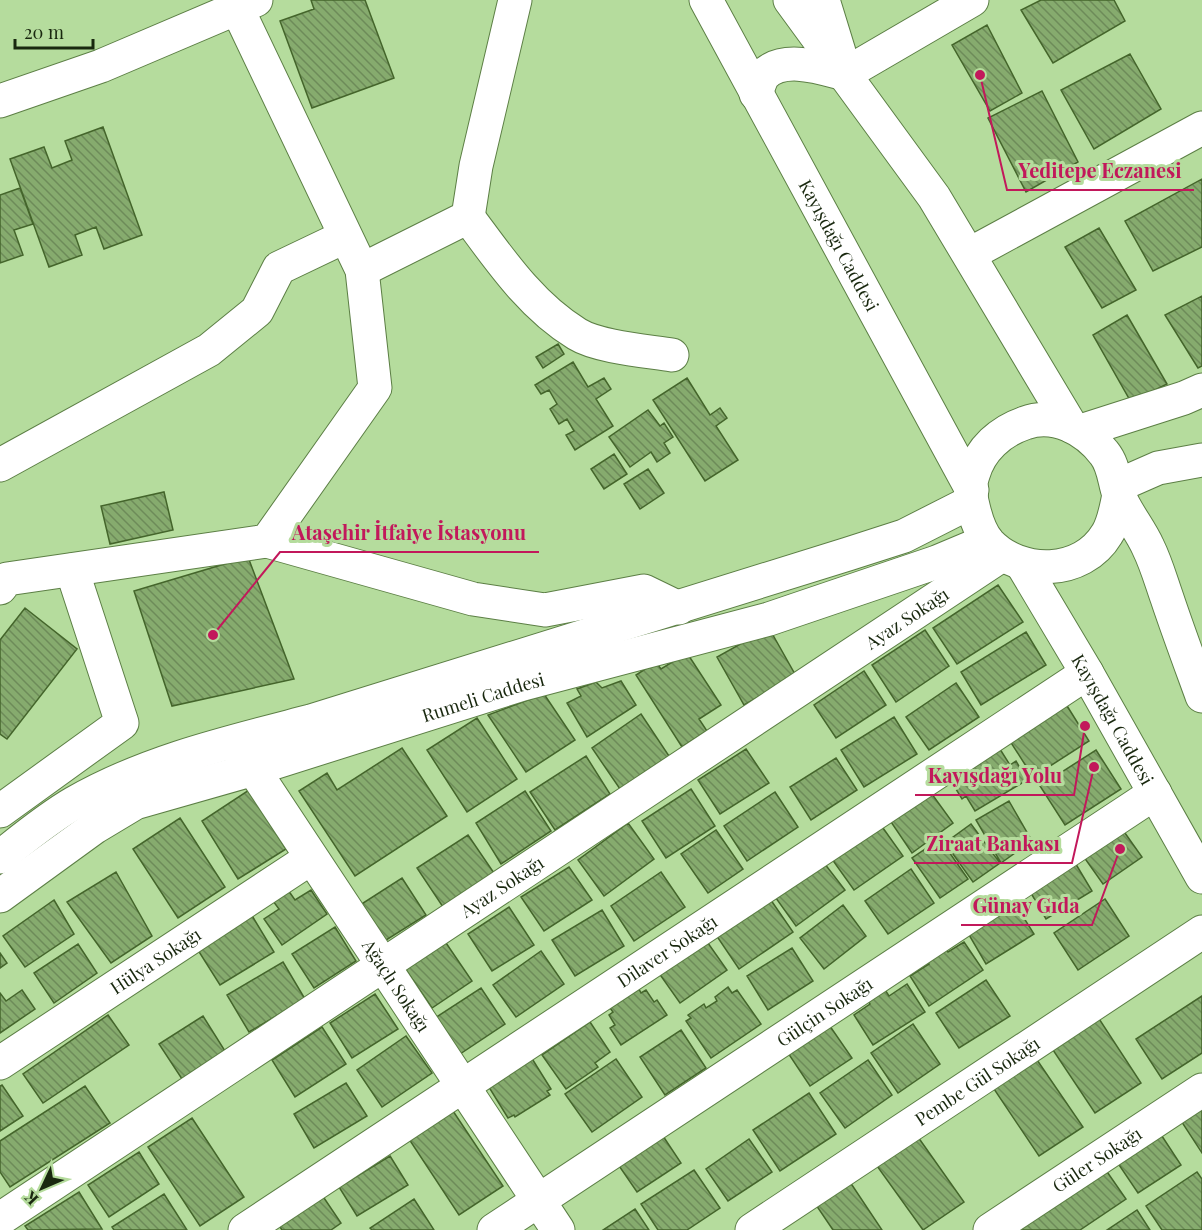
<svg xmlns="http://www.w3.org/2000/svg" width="1202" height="1230" viewBox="0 0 1202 1230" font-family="'Playfair Display',serif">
  <defs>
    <pattern id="building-back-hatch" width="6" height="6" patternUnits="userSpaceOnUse" patternTransform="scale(1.5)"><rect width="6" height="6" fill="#86ab6e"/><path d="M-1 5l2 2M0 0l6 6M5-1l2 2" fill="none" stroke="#6d8b59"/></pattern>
  </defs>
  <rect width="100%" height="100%" fill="#b5dc9d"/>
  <path fill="url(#building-back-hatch)" stroke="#44652b" stroke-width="1.5" d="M311,0H365L394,78L312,108L280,21L314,9Z
    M1041,0H1114L1125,21L1053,63L1021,10Z
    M987,25L1022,93L990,111L952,45Z
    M1130,54L1161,109L1094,149L1061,90Z
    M1042,91L1078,162L1026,192L988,118Z
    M103,127L142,235L104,249L96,227L75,235L82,255L49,267L10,159L44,147L52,168L72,160L65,141Z
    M1202,179V247L1153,271L1125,221Z
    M20,188L33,224L14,230L23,255L0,263V195Z
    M1099,228L1136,290L1102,308L1065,247Z
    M1202,296V366L1198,368L1165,315Z
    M1127,315L1167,384L1131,402L1093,335Z
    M558,344L564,354L543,368L536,357Z
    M573,362L588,387L604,378L611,389L596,399L613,426L575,450L566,435L574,431L567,419L559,424L550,409L557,404L549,390L541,394L535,385Z
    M687,378L710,415L720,408L727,418L716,426L738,460L705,481L653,400Z
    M648,410L660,426L664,423L673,437L664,443L670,453L657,462L651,452L630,467L609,437Z
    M614,454L627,474L604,489L591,469Z
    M648,469L664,493L640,509L624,484Z
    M164,492L173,530L110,544L101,506Z
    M248,557L294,679L172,706L134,591Z
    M998,585L1023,622L957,664L933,628Z
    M25,608L77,649L7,739L0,734V640Z
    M769,628L796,676L744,705L717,657Z
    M925,630L949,666L896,702L872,665Z
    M1026,632L1046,665L981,705L961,672Z
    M687,653L721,705L699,719L707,731L682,747L636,675L656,662L661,669Z
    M864,671L886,705L836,738L814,705Z
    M621,681L636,705L587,737L567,703L581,696L577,689L596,682L602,688Z
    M956,683L979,717L929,750L906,717Z
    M544,694L575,740L526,772L488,715Z
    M1064,701L1089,741L1033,777L1008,738Z
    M641,714L669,756L620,789L592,748Z
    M894,717L917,754L864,787L841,750Z
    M477,718L517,779L467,812L427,750Z
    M998,746L1010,765L1016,761L1027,780L975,811L966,796L962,799L948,776Z
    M402,748L447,816L355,876L299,791L327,773L337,790Z
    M746,749L769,783L720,814L698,780Z
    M1096,750L1121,789L1065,825L1040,786Z
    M586,756L610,794L555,830L530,792Z
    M836,758L857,790L811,820L790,787Z
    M691,789L715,826L666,858L642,821Z
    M249,790L286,849L238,879L202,821Z
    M929,790L953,823L912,853L889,819Z
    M525,791L551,831L501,864L476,823Z
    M775,792L798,827L747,861L724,826Z
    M1009,801L1032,841L1001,863L976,820Z
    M180,818L225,887L178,918L133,849Z
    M878,821L903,856L854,890L829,855Z
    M628,823L654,859L604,896L578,860Z
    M971,824L1000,863L973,882L945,843Z
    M1120,826L1142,857L1103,884L1081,853Z
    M716,830L743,869L708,893L681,854Z
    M468,835L494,873L443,907L417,868Z
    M940,839L968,879L940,898L912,858Z
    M821,859L845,890L796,926L773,894Z
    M1074,861L1092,891L1046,919L1028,888Z
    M569,867L592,900L544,931L521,897Z
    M911,869L934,903L888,934L865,901Z
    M116,872L152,936L111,963L67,902Z
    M661,872L685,907L634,941L611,906Z
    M402,878L426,915L383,942L360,905Z
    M288,890L295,900L311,890L327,914L282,945L264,919L279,909L273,901Z
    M766,893L793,932L739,969L712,929Z
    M1012,899L1034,934L986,964L965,928Z
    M1105,899L1129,936L1078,970L1054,933Z
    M54,900L74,934L25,967L3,936Z
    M843,905L866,936L824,969L800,938Z
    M509,907L534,945L492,971L468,934Z
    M602,910L624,946L575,976L552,940Z
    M251,914L274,952L220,985L196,947Z
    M335,927L356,961L314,988L292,954Z
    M703,936L727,970L680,1003L656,969Z
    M444,940L472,981L432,1008L404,967Z
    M964,942L983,970L929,1006L910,976L929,964L924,957L943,944L948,952Z
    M78,944L97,973L54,1003L34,973Z
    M792,948L813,981L768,1010L747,976Z
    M541,951L564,984L516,1017L493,985Z
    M0,953L7,963L0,968Z
    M283,962L305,999L249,1032L227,995Z
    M986,980L1010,1016L959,1048L936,1013Z
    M907,984L925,1012L873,1045L854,1015L870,1004L866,996L882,985L889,996Z
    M728,987L732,993L737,990L761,1024L711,1058L686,1021L691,1018L688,1015L704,1004L706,1008L717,1001L715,997Z
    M481,988L505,1024L460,1054L435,1018Z
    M639,989L641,993L646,990L654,1002L657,1000L667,1015L621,1045L610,1028L615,1025L609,1015L613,1012L610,1008Z
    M22,990L35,1009L0,1033V993L6,1001Z
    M375,994L398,1029L352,1058L330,1023Z
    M1202,996V1053L1162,1079L1136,1039Z
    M1092,1008L1141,1083L1095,1113L1045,1038Z
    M108,1015L129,1045L43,1103L23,1074Z
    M203,1016L225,1051L182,1079L159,1044Z
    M823,1016L852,1058L810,1086L782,1044Z
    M590,1022L610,1052L595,1063L598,1067L566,1089L542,1055Z
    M913,1024L940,1064L898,1093L871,1053Z
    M322,1027L346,1064L295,1097L272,1060Z
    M681,1030L706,1068L665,1095L640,1057Z
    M406,1036L432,1073L382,1107L357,1070Z
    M531,1057L551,1089L547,1091L550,1095L515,1117L514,1115L508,1118L487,1084Z
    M1035,1057L1083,1127L1039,1156L992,1086Z
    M616,1059L642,1097L592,1132L565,1094Z
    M868,1060L892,1095L845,1128L820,1093Z
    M346,1083L367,1116L314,1148L294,1114Z
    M2,1085L23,1116L0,1131V1086Z
    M85,1086L110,1123L10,1187L0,1172V1141Z
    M1202,1092V1153L1174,1110Z
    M809,1093L836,1134L780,1171L753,1130Z
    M449,1105L503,1186L459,1215L405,1133Z
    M192,1118L244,1197L200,1226L148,1147Z
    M1156,1127L1181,1165L1138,1193L1113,1156Z
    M659,1130L681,1163L637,1192L615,1160Z
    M918,1137L964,1202L923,1230L877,1166Z
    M749,1139L772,1172L728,1201L706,1169Z
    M139,1152L159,1184L109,1217L88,1185Z
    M390,1156L408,1185L357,1216L339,1187Z
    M1103,1166L1126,1199L1080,1230H1009Z
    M694,1170L720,1208L687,1230H658L641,1204Z
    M1197,1172L1202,1179V1230H1162L1146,1206Z
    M848,1179L882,1230H833L814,1202Z
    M79,1192L102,1229L28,1230L25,1226Z
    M164,1194L187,1230H114L112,1227Z
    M322,1195L341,1223L331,1230H282L278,1224Z
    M414,1199L434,1230H372L370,1228Z
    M635,1209L649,1230H603Z
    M1137,1210L1150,1230H1107Z"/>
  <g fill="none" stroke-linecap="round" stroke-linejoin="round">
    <defs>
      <g id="minor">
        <path d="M845,74L972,0"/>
        <path d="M0,101L101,66L256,0"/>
        <path d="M468,217C500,260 531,306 577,334C598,347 647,351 672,355"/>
        <path d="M970,254L1202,128"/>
        <path d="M362,270L468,217L476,166L515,0"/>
        <path d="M0,465L209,350L257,311L279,268L344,237"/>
        <path d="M267,541L473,599L545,610L644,591L679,608"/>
        <path d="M0,588L7,579L267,541L375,388L362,270L237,8"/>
        <path id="s1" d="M242,752L558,1230"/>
        <path d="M0,811L122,723L72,570"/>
        <path d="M0,857C24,838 48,818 74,803C147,761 230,742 311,721L848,554L904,536L971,502"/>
        <path id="s2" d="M0,896L95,827L135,803L254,769L523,684L769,619L937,562L987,541"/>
        <path id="s3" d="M0,1063L311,858"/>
        <path id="s4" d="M0,1219L1002,555"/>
        <path id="s5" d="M245,1230L1087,673"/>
        <path id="s6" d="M494,1230L1155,793"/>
        <path id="s7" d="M752,1230L1202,932"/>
        <path id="s8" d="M990,1230L1202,1090"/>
      </g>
      <g id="major">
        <path id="s9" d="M706,0L972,490"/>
        <path d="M790,0L934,197L1071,426"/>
        <path d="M823,0L839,52"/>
        <path d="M756,94C758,89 760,81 763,76C782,54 822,68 845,74"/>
        <path d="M1084,430L1184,398L1202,390"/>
        <path d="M1117,486L1158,468L1202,460"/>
        <path d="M1119,495C1116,508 1114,523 1107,534C1082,576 1020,576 989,543C981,534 977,522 974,510C971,500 969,485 973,475C980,449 1001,431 1025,423C1055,412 1086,430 1104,453C1114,465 1114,481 1119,495C1126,513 1140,529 1148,547C1156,563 1161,581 1167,598C1178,631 1190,663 1202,696"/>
        <path id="s10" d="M1022,564L1087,673L1202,877"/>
      </g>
    </defs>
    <use href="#minor" stroke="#5c7f45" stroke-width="35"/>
    <use href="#major" stroke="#5c7f45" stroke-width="35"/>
    <use href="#minor" stroke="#fff" stroke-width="33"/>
    <use href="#major" stroke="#fff" stroke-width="33"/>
  </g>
  <g text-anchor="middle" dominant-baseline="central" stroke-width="6" stroke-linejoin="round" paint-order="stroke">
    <g font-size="18" fill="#19280f" stroke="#b5dc9d">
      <text stroke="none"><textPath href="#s9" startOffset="279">Kayışdağı Caddesi</textPath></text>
      <text stroke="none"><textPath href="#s4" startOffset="1088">Ayaz Sokağı</textPath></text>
      <text stroke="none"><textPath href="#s2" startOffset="528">Rumeli Caddesi</textPath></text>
      <text stroke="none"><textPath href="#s10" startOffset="180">Kayışdağı Caddesi</textPath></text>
      <text stroke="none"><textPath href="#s4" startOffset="602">Ayaz Sokağı</textPath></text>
      <text stroke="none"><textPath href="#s5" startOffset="506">Dilaver Sokağı</textPath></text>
      <text stroke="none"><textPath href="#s3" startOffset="186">Hülya Sokağı</textPath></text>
      <text stroke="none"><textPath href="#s1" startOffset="280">Ağaçlı Sokağı</textPath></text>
      <text stroke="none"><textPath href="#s6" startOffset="396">Gülçin Sokağı</textPath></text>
      <text stroke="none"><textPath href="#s7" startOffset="270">Pembe Gül Sokağı</textPath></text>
      <text stroke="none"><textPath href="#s8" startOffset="128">Güler Sokağı</textPath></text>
    </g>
  </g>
  <path fill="none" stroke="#c2185b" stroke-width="2" d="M980 75L1007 190H1194M213 635L280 552H539M1085 726L1074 795H915M1094 767L1072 863H914M1120 849L1092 925H961"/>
  <g fill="#c2185b" stroke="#b5dc9d" stroke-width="2">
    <circle cx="980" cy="75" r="6"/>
    <circle cx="213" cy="635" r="6"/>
    <circle cx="1085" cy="726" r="6"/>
    <circle cx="1094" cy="767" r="6"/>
    <circle cx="1120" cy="849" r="6"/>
  </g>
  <g font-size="20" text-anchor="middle" font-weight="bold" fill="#c2185b" stroke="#b5dc9d" stroke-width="6" stroke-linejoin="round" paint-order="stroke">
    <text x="1100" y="178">Yeditepe Eczanesi</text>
    <text x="409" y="540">Ataşehir İtfaiye İstasyonu</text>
    <text x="995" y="783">Kayışdağı Yolu</text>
    <text x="993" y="851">Ziraat Bankası</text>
    <text x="1026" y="913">Günay Gıda</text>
  </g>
  <g transform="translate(42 1188) rotate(226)" stroke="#b5dc9d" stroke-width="4.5" paint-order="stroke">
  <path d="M0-4.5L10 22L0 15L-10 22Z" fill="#19280f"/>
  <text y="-9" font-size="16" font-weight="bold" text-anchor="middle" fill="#19280f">K</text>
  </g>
  <path d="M15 39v9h78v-9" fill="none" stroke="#19280f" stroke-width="3"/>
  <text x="24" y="39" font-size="18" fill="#19280f" stroke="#b5dc9d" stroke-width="4.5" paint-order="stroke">20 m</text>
</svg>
